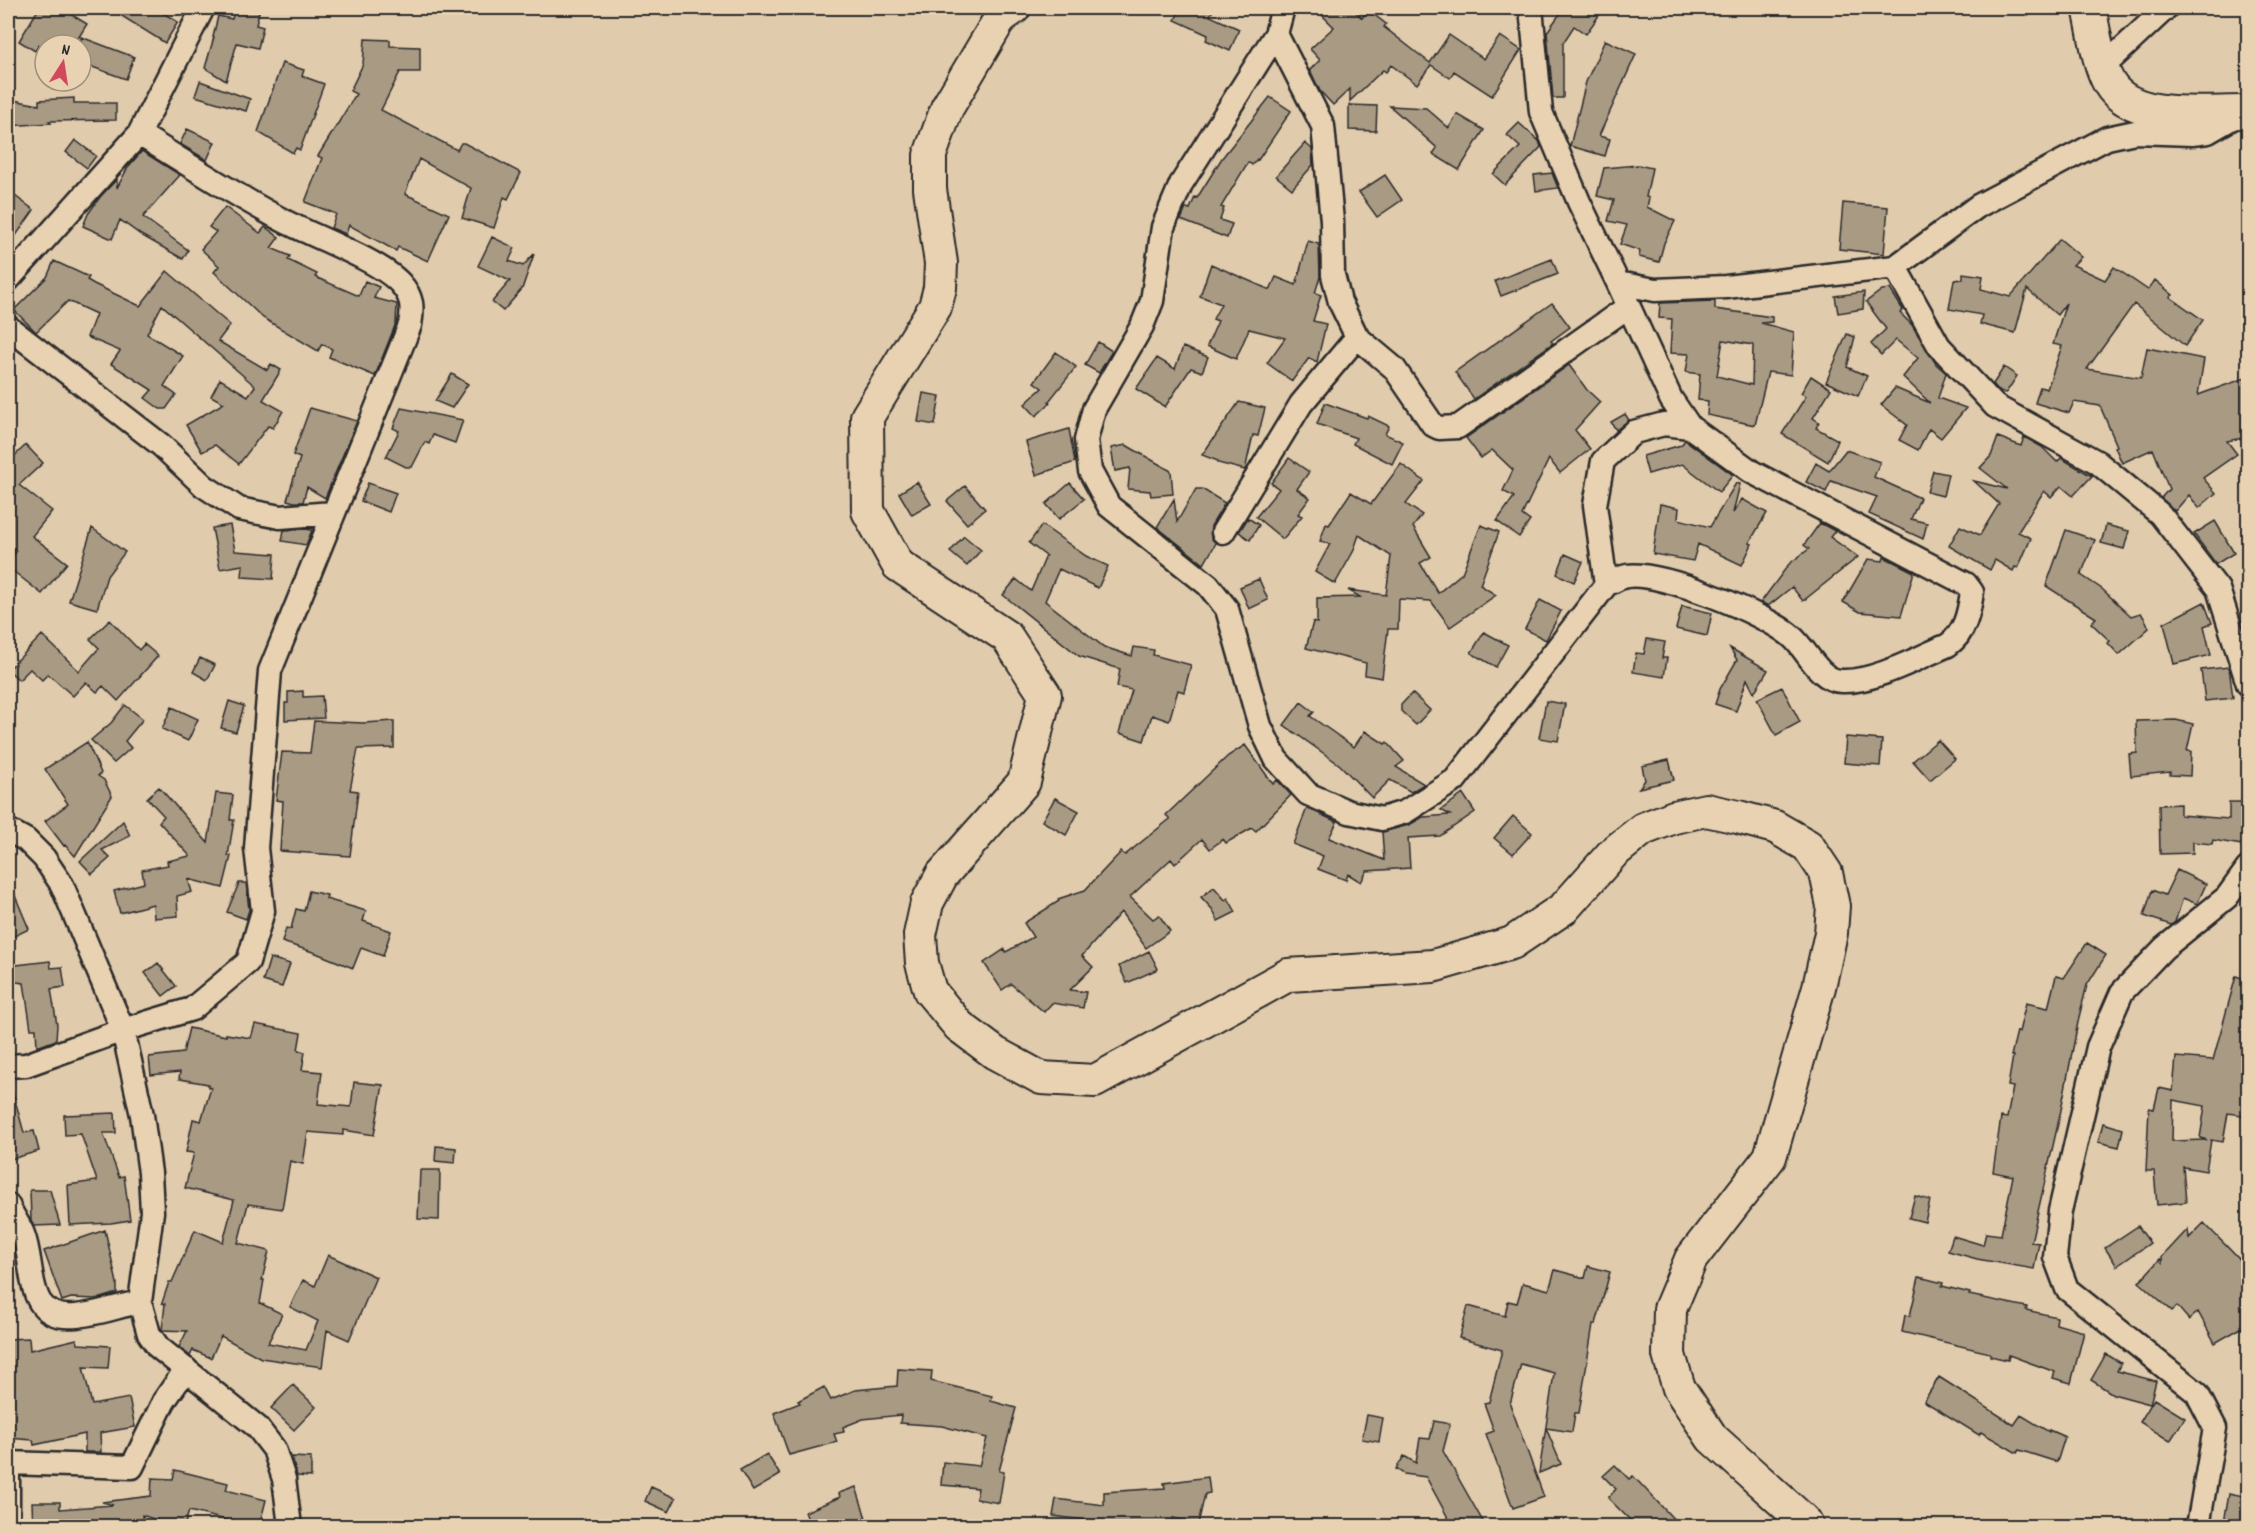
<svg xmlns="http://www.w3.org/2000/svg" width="2256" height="1534" viewBox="0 0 2256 1534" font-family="Dekko,sans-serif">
  <rect width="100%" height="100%" fill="#e1cbad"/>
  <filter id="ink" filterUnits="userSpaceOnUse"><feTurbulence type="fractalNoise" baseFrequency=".0167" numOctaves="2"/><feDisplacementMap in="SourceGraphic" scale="12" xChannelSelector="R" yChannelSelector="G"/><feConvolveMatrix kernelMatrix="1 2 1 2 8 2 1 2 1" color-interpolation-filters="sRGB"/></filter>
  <g filter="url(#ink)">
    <path fill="#a99a84" stroke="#2b2b2b" stroke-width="1.5" fill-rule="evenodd" d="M39,8H61L87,24L74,45H39L35,51L19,41Z
      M109,8H155L178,22L165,43Z
      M235,8H260L256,25L263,27L258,48L237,43L226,81L205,68L214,37H213L218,16L232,19Z
      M1181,8H1214L1210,16L1239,29L1230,51L1206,40L1208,35L1175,20Z
      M1315,8H1352L1362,18L1368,10L1386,24L1384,27L1430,63L1449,35L1484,59L1500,36L1521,50L1492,96L1454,71L1450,78L1431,65L1417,84L1391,65L1386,72L1383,70L1350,101V89L1333,105L1320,91L1310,70L1320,60L1310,49L1334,27Z
      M1564,8H1604L1586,34L1574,26L1563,43V98H1553L1547,32Z
      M81,37L134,57L126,79L81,63Z
      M365,39L390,40V46L420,47V72H400L381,110L457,150L461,143H464L521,173L508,199L504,197L494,228L462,218L471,188L419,159L405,194L449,214L428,261L398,247L396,251L349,225L346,234L331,228L336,214L305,202L322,158L318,156L356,94L350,91L363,64Z
      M1605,40L1636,54L1599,136L1610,139L1605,156L1570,146L1586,82Z
      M282,63L304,70L302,76L324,84L300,150L296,148L293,153L258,132Z
      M200,81L250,99L246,111L195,96Z
      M1270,97L1291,111L1258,160L1257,159L1252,165L1248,162L1221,207L1224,208L1220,220L1232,224L1227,238L1181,220L1186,208L1190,209L1195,197L1197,198L1222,158Z
      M74,98V103H116V120L49,121L51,123L8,126V99L39,105V100Z
      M1349,105L1377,106L1376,131L1349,130Z
      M1390,106L1426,108L1449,128L1457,114L1484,130L1459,170L1433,154L1437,148Z
      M1519,123L1539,141L1541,147L1505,185L1493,174L1520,147L1507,135Z
      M187,129L215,142L207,160L180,144Z
      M75,140L96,156L87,168L66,152Z
      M1305,143L1312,149L1313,165L1292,189L1276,176Z
      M142,151L180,175L143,217L188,250L183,259L141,235L120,220L112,239L83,226L88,214L100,197L117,179V188L128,167Z
      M1638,165L1652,168L1646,197L1649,198L1647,207L1675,221L1664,243L1659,262L1639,257L1640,251L1620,244L1627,225L1608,221L1614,200L1597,196L1604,168Z
      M1552,173L1558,188L1536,191L1534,175Z
      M1385,175L1402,200L1377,217L1359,192Z
      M8,191L34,210L8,247Z
      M1843,203L1888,207L1884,254L1839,249Z
      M225,207L260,233L265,227L279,237L271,248L290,256L288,260L317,274L315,277L359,296L365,281L379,287L374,298L397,304L396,323L375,376L329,357L332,349L322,344L318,351L263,318L214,272L219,266L201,249L216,232L209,227Z
      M492,237L515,248L509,261L523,266L534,254L522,289L503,311L492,302L510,281L478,266Z
      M2060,239L2081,257L2073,265L2105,280L2114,267L2148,290L2155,280L2173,295L2170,297L2203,320L2185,346L2134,304L2087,369L2141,378L2147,348L2204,359L2198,395L2248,377V437L2227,441L2237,454L2203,478L2216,493L2199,508L2189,495L2175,511L2161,498L2169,489L2153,449L2122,463L2115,447L2117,446L2100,406L2074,402L2069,413L2035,403L2040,387L2047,389L2062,346L2053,344L2066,303L2057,315L2027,289L2015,333L1980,324L1982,315L1949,309L1954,280L1963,279V273L1983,276L1981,289L2010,297Z
      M1308,241L1319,244L1320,277L1315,293L1321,295L1313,321L1326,324L1317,362L1309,358L1292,381L1267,363L1285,338L1249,329L1236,359L1207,346L1218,321L1213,319L1221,304L1200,296L1211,264L1270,290L1276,277L1296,285Z
      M1552,259L1558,274L1501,296L1495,281Z
      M54,261L89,277L87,280L94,284L140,306L167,271L230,325L218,341L267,370L271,364L281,370L263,400L283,411L273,428L268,426L239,464L215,445L202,452L186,425L224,403L211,396L220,379L248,396L255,386L162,305L147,334L183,356L164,386L176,395L166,409H160L145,398L152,390L111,364L120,351L87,337L96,314L68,301L36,332L14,310L47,277Z
      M1890,289L1903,310L1900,313L1912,325L1936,364L1946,373L1938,398L1966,408L1941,438L1929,429L1918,450L1899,440L1907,425L1881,405L1895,388L1930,403L1903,377L1918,358L1896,340L1881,355L1871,344L1886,329L1866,302L1882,290Z
      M1864,292L1863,309L1838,313L1835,296Z
      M1715,301V309L1772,317V322L1761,323L1794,332L1791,375L1768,372L1755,425L1707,415L1708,401L1698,400L1700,374L1686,372L1689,354L1670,353L1672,319L1659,318L1660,303ZM1723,340L1753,345L1752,385L1717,376Z
      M1552,303L1570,327L1551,341L1553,343L1474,399L1455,372Z
      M1847,334L1855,337L1847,367L1867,376L1858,396L1826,382Z
      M1098,342L1112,351L1099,373L1085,365Z
      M1183,347L1208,357L1202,372L1191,368L1165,407L1136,389L1157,358L1175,369Z
      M1056,352L1076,367L1049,401L1050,403L1036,416L1025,404L1042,388L1034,382Z
      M1569,365L1587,390L1600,402L1575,430L1590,449L1560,473L1549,459L1522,515L1530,521L1519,537L1497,521L1514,497L1503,491L1513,470L1492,450L1481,458L1466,438Z
      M2004,367L2017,376L2006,393L2000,392L1993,384Z
      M452,374L468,384L452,408L435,401Z
      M1811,376L1831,389L1813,418L1819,422L1816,428L1838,440L1828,462L1782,434L1806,396L1801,393Z
      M923,393L940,396L935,425L918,422Z
      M1239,402L1265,408L1258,436L1253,435L1245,470L1218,463V461L1202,455Z
      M1325,403L1367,418L1368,416L1389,426L1385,434L1403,442L1392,464L1353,444L1356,438L1317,424Z
      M310,408L357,421L325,498L307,487L303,502H294L287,500L300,458L293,455Z
      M401,408L463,420L455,443L433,435L429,444L425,442L412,467H406L386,457L399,431L393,428Z
      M1625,414L1629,420L1616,430L1611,422Z
      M1069,429L1075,462L1036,475L1026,442Z
      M1998,437L2021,446L2024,437L2042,447L2057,462L2061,458L2092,476L2073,496L2061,486L2051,497L2044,491L2018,532L2031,538L2018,568L2015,567L2013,571L1995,560L1990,570L1949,546L1960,526L1980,535L1999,504L1974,481L2007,489L1980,468L1991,456Z
      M1685,440L1733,475L1719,492L1682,464L1648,474L1643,456L1681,445Z
      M26,445L43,463L19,485L52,511L32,536L67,563L42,594L8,567V563L16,552L8,546V462Z
      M1126,445L1171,471L1173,494L1151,496L1150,491L1128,489L1130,468L1115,471L1111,448Z
      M1846,450L1880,462L1874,477L1920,498L1911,519L1927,523L1923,539L1869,514L1877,497L1831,481L1826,492L1806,482L1816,463L1829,471Z
      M1289,458L1309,472L1297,489L1310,498L1298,514L1302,516L1283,539L1256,517L1279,489L1271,483Z
      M1401,464L1424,481L1406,504L1422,515L1413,527L1431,557L1420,563L1438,593L1462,573L1481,525L1499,532L1480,585L1496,595L1450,627L1431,601L1399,599L1398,629H1388L1382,678L1365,675L1366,663L1306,648L1313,622L1317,623V598L1360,597L1348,590L1386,595L1391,556L1359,535L1353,552L1335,584L1315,572L1330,544L1320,541L1326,524L1329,525L1351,492L1371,504Z
      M1933,471L1948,474L1943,496L1927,492Z
      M917,482L931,504L912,515L899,493Z
      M368,483L396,493L389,512L361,501Z
      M1070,483L1084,499L1059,519L1046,504Z
      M1736,483L1740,484L1733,513L1742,499L1767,513L1749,543L1752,544L1742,565L1698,544L1693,561L1653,554L1660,504L1679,508L1678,519L1710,527Z
      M965,486L985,509L967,524L947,501Z
      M1196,489H1202L1225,503L1211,526V538L1216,543L1204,564L1157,527L1174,499L1177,522Z
      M1248,518L1259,525L1250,540L1239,532Z
      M2215,521L2234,553L2216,564L2194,534Z
      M1820,523L1835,531L1830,537L1858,557L1803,601L1792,587L1768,606L1761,602L1789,564L1809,549L1804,545Z
      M230,525L235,551L275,554L273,579L242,577L243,565L220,569L212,528Z
      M1042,525L1086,556L1108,566L1098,588L1059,569L1045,601L1104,647L1132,656L1134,647L1154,650L1153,655L1191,665L1184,692L1178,690L1169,721L1152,715L1144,741L1119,733L1132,690L1117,687L1120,669L1079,656L1003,595L1016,579L1031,591L1046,556L1029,543Z
      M2106,525L2129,531L2124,549L2101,543Z
      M92,528L125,552L107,576L97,609L69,601Z
      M305,529L312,530L306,545L282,541L284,530Z
      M2066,530L2095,540L2081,575L2102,589L2131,616L2141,613L2146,621L2149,628L2119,655L2108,643L2110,641L2091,623L2096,618L2046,586Z
      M964,536L981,550L967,566L950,552Z
      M1565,554L1583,562L1574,582L1557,574Z
      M1884,557L1914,572L1901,616L1860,612L1843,602L1868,559L1883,561Z
      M1259,579L1268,600L1249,609L1240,587Z
      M1540,600L1561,611L1546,640L1525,629Z
      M2204,602L2212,623L2204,626L2211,655L2174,664L2164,623Z
      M1682,606L1712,613L1707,636L1676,629Z
      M110,620L139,650L144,644L158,656L118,701L103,686L97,692L86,682L73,696L48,674L42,680L30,669L19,680L8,670L42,635L79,671L99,648L90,639Z
      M1484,632L1508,645L1496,667L1471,653Z
      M1647,639L1665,642L1662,658H1667L1664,677L1633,672L1636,653L1644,654Z
      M1730,648L1768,670L1754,693L1747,679L1736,711L1715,704L1720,689L1737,660Z
      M200,658L215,665L207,680L193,672Z
      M2229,667L2233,698L2205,701L2201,670Z
      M1782,687L1800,722L1776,735L1757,699Z
      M303,691V697L322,696L324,718L285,720V703H288V692Z
      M1412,693L1430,710L1416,725L1401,711V705Z
      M229,701L244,706L236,732L221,728Z
      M1546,701L1565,704L1558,741L1539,738Z
      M1301,702L1314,712L1310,716L1354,747L1365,731L1385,744L1387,742L1404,761L1396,767L1424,784L1411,792L1390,780L1372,798L1340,765L1284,725Z
      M125,705L143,719L125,741L131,748L114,763L91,740L111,723Z
      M172,707L198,719L188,741L162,729Z
      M2176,720L2193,724L2187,751H2191L2190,776L2170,775V772L2131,776L2129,754L2137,753L2136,721Z
      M314,721L364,723L394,721V748L358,749L350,790L358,791L350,856L280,851L283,801L276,800L282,752L310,753Z
      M1846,737L1882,740L1880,766L1844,763Z
      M1938,740L1955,759L1930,780L1913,761Z
      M87,742L101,773L98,776L104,780L112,796L75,856L65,845L64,846L45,821L68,804L45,769Z
      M1245,745L1273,784L1277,780L1291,795L1256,831L1252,828L1226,843L1223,839L1210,849L1202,839L1175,864L1171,859L1130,897L1153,919L1159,915L1170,931L1146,948L1121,912L1082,956L1093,967L1070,990L1086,992L1083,1008L1052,1003L1044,1012L1011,984L1002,990L984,963L1005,949L1006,952L1033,937L1024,923L1059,901L1058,899L1085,890L1121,852L1125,855L1170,819L1166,815L1228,756Z
      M1669,760L1674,780L1639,788L1645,780L1642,766Z
      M159,787L208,843L216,793L233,795L230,820H234L228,856H231L223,888L188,879L192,892L177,896L178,916L154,918L153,904L120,913L114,891L144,883L142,870L168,865L167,861L190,856L159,822L164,816L147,798Z
      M1463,794L1475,812L1440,836L1408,838L1410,868L1367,871L1361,882L1348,874L1346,880L1318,869L1323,856L1293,844L1307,808L1337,822L1329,838L1384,860L1382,832L1409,825L1423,817L1450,815L1441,810Z
      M1055,798L1079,811L1066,835L1042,821Z
      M2229,802H2248V846L2213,840L2212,844L2193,842V853L2160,854L2159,805L2180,804V815L2229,819Z
      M1513,816L1532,833L1513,854L1494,838Z
      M123,821L130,836L102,850L110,858L92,874L80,861Z
      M2177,870L2206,884L2197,904L2183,898L2175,922L2171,925L2144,916L2152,890L2165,895Z
      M8,879L29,929L8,939Z
      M239,883H246L249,910L246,919L227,912Z
      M1214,887L1225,900L1228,898L1236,912L1218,921L1212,909L1201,897Z
      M309,891L327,895L326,899L366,911L363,921L391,931L383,956L361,948L353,968L316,953L282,942L286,928L291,929L296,909L304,911Z
      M2087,943L2106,955L2087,985L2079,1017L2060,1115L2031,1242L2039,1243L2034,1269L1977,1259L1948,1251L1953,1236L1983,1245L1986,1233L2001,1235L2013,1176L1993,1172L2001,1117L2007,1118L2013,1087L2008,1086L2013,1056H2011L2017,1031L2019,1032L2026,1003L2048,1008L2056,976L2064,978Z
      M1149,951L1158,969L1127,983L1119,966Z
      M270,958L290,964L282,987L263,981Z
      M50,961L51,968L62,967L65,987L51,989L57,1025L56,1040L37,1047L36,1029H31L24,983L8,981V966Z
      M158,963L176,986L163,996L145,973Z
      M2236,976L2248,980V1030L2242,1057H2248V1116L2228,1113L2223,1142L2211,1140L2206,1171L2183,1167L2186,1202L2157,1205L2154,1171H2146L2149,1108L2154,1109L2159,1088L2173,1091L2176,1057L2213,1060ZM2173,1100L2205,1106L2200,1138L2207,1140L2172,1141Z
      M255,1024L301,1033L298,1050L305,1052L302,1070L322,1072L318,1104L351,1107L354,1082L383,1085L374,1135L343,1130V1135L308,1132L303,1164L290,1161L282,1209L248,1204L238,1243L269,1251L262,1280H264L260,1303L282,1314L268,1343L306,1350L318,1321L290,1307L303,1280L315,1286L328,1255L376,1277L349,1340L327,1330L322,1367L261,1358L221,1336L211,1358L193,1350L190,1356L179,1347L187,1331L162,1330L165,1304L162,1303L169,1282H172L195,1230L223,1242L234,1200L185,1188L194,1153L186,1152L193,1119L201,1121L211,1088L208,1087V1084L179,1079L180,1072L151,1075L149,1057L183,1053L189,1028L226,1036V1034L251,1038Z
      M12,1089L24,1133L34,1131L39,1151L8,1160V1090Z
      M115,1113L116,1133H103L119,1177L124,1176L130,1220L111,1223L70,1225L68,1185L97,1181L81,1134L65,1135L64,1115Z
      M2103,1123L2123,1129L2119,1147L2098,1142Z
      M436,1146L456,1148L455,1163L435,1161Z
      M420,1170H440L439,1220L418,1219Z
      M30,1190H50L60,1225L34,1226L31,1220Z
      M1915,1196L1930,1200L1925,1222L1909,1218Z
      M2204,1223L2239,1259L2248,1254V1324L2215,1343L2198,1312L2189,1320L2177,1306L2172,1311L2139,1282L2160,1259L2162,1262V1257L2188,1229L2189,1238Z
      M2138,1226L2150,1243L2117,1266L2105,1248Z
      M105,1230L117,1283V1293L97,1299L71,1298L62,1301L44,1251Z
      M1588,1266L1610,1272L1596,1324H1593L1579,1413H1575L1572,1432L1546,1428L1561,1464L1539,1473L1554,1373L1521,1364L1510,1404L1544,1497L1513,1508L1486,1434L1494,1431L1484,1403L1489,1402L1502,1350L1459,1338L1468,1306L1505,1316L1508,1301L1517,1303L1523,1283L1549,1290L1555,1270L1585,1278Z
      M1919,1277L1943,1283L1942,1286L1970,1293L1969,1295L2027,1307L2026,1310L2057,1317L2056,1324L2084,1332L2071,1383L2053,1378L2055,1372L2009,1355L2008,1360L1990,1356V1353L1902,1332L1905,1315L1910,1316Z
      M29,1338L30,1350L77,1339L78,1344L110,1346L108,1368L83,1367L92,1405L129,1398L135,1427L100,1433L101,1452H85V1434L34,1445L33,1440L8,1438V1339Z
      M2106,1354L2121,1363L2117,1371L2156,1381L2150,1404L2113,1394L2091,1380Z
      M898,1369L932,1371L931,1381L992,1396L991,1401L1016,1408L999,1471L1004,1472L999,1503L976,1499L978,1488L941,1485L943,1462L979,1466L987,1438L942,1426L900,1423L901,1415L863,1419L843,1427L844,1432L834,1434L837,1442L789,1455L774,1413L800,1403L798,1401L824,1387L831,1400L855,1390L897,1386Z
      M1939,1377L2014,1425L2021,1415L2049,1432V1430L2065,1437L2057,1462L2019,1450L2017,1453L1981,1432L1979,1435L1924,1401Z
      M293,1385L316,1407L294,1430L271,1408Z
      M2154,1399L2185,1418L2170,1441L2140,1422Z
      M1367,1415L1383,1418L1379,1442L1362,1439Z
      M1434,1421L1450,1424L1443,1451L1486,1527H1453L1426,1477L1404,1474L1396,1469L1404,1456L1416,1463L1420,1438L1430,1439Z
      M767,1454L780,1475L753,1491L740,1470Z
      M292,1457L311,1458V1477L297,1476Z
      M1615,1465L1629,1479L1633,1476L1681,1527H1637L1608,1498L1616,1489L1603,1476Z
      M175,1470L228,1483L226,1490L266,1500L259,1527H245L234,1524V1522L189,1511L184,1527H177L142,1515L143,1527H33L32,1502H60V1509L113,1505L102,1502L151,1496L152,1478L173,1479Z
      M1208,1477L1210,1493L1205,1494L1198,1524L1173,1518L1172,1527H1091V1521L1053,1516L1056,1499L1104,1505V1492L1165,1488L1164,1483Z
      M651,1487L676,1498L669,1512L645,1501Z
      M856,1487L866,1518L844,1527H811L805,1512L840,1497L839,1493Z
      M2229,1493L2248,1497V1527L2224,1523Z"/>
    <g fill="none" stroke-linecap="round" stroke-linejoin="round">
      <defs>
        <path id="street" d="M1283,8L1276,34L1181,184L1163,227L1152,301L1142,326L1094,409L1086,440L1090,471L1109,506L1208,585L1227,609L1260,726L1276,759L1308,794L1349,812L1382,819L1405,812L1455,780L1606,585C1612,582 1620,577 1627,576C1661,571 1764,613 1791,636C1807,649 1818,680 1841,681C1872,683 1918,658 1948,645C1965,633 1969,613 1972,592L1966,584L1752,472L1690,427L1671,399L1618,283
          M1531,8L1541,112L1579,202L1618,283L1655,290L1726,287L1895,267L1978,206L2107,138L2135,132L2192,134L2208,132L2241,113
          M1276,34L1323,126L1332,221L1333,275L1340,302L1357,337L1394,368L1433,425L1439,428L1458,427L1629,306
          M2103,67L2166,8
          M1895,267L1939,346L1995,406L2097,462L2160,514L2218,589L2248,684
          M8,280L139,134L203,8
          M8,327L161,445L204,486L239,509L280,517L333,513
          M1223,532L1301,404L1357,337
          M1606,585L1595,505L1603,461L1634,432L1664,424L1690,427
          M8,830L26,840L44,858L62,885L123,1030L142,1115L150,1173L152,1212L140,1302L149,1334L158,1347L257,1427L274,1449L284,1479L290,1526
          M8,1066L26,1065L123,1030L192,1009L248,962L263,911L256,848L270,671L410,325C413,308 413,297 400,283C380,261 318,238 288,223C237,197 188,164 139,134
          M8,1205C12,1215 19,1224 23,1234C36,1267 23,1321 76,1316C97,1314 119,1306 140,1302
          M8,1463L132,1467L164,1401L186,1369
          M8,1526V1462
          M2198,1526L2215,1428L2197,1393L2067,1289L2055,1257L2060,1211L2098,1047L2122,992L2164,948L2227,897L2248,868"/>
        <path id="secondary" d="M1014,8L1001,17L947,108L930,155V189L941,263L940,288L935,307L867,417L868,511L898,565L1007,637L1045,695L1024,782L942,875L927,903L920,935L922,963L930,991L959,1026L995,1053L1041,1078L1095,1081L1288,975L1433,966L1512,943L1564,908L1613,853L1643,829L1674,817L1706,810L1738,817L1775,827L1808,846L1826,873L1833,906L1831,933L1819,987L1770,1157L1691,1259L1670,1309L1669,1355L1679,1388L1712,1438L1804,1521L1807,1526
          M2089,8C2095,32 2097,61 2109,83C2132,123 2210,111 2248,112"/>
      </defs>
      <use href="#street" stroke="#2b2b2b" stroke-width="27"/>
      <use href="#secondary" stroke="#2b2b2b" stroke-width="36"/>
      <use href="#street" stroke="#e9d2b2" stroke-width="22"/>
      <use href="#secondary" stroke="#e9d2b2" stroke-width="32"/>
    </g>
  </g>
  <rect width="2256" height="1534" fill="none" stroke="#e9d2b2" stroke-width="30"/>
  <rect x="15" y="15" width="2226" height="1504" fill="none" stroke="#2b2b2b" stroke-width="2" filter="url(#ink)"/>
  <g transform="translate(63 63) rotate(12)"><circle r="28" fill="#e9d2b2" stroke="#9d8f7c" stroke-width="1.5"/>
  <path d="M0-4.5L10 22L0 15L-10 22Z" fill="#d1495b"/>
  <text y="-9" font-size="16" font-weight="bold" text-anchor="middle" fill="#2b2b2b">N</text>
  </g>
</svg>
